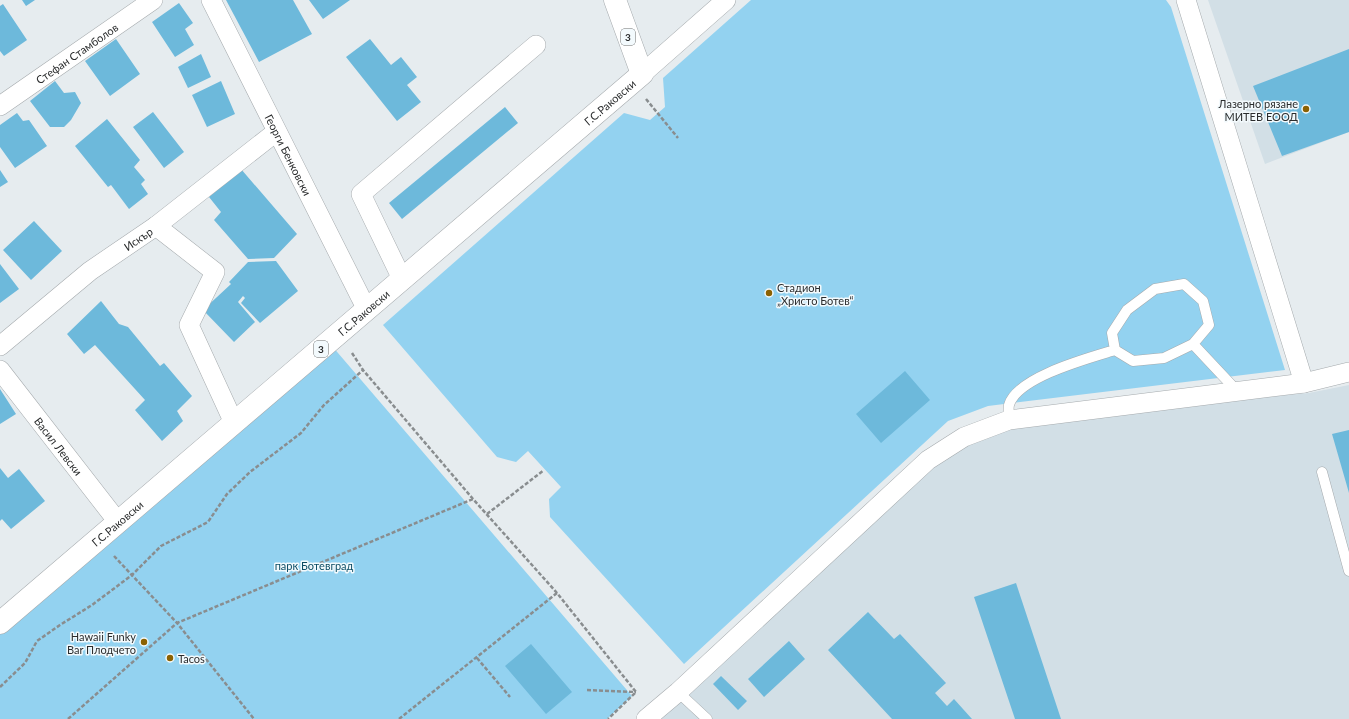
<svg xmlns="http://www.w3.org/2000/svg" width="1349" height="719" viewBox="0 0 1349 719" font-family="Lato,sans-serif">
  <rect width="100%" height="100%" fill="#e6ecef"/>
  <path fill="#d2dfe6" d="M1208,0H1349V132L1265,164Z
    M1349,385V719H646L928,460L1009,420L1309,393Z"/>
  <path fill="#93d2f0" d="M751,0H1166L1171,7L1285,370L988,406L948,421L684,664L550,517L549,499L561,487L528,451L516,462L497,457L383,325L624,113L650,120L665,107L663,78Z
    M332,346L632,696L607,719H0V634Z"/>
  <path fill="#6db9db" d="M22,0H35L26,6Z
    M226,0H293L312,34L259,62Z
    M309,0H350L323,19Z
    M179,3L193,23L185,29L194,45L175,57L152,22Z
    M3,4L27,40L4,56L0,51V6Z
    M116,39L140,74L110,96L85,61Z
    M370,39L391,65L401,57L417,77L407,85L421,102L397,121L346,57Z
    M1349,49V132L1282,156L1253,86Z
    M201,54L211,77L188,88L178,67Z
    M55,81L64,93L75,92L81,103L71,120L64,127H50L30,101Z
    M221,81L235,114L207,127L192,95Z
    M505,107L518,123L402,219L389,203Z
    M153,112L184,152L164,168L133,127Z
    M17,113L23,121L29,120L47,146L15,168L0,147V125Z
    M107,119L140,160L134,167L145,180L141,184L148,194L129,209L111,185L108,187L75,146Z
    M241,169L297,234L274,258L248,259L214,220L221,212L209,197Z
    M0,170L8,182L0,187Z
    M34,221L62,251L31,280L3,250Z
    M276,261L298,291L260,323L241,303L245,298L243,296L238,302L255,322L234,342L203,310L231,284L229,282L248,262Z
    M0,264L19,289L0,303Z
    M101,301L119,324L128,327L160,366L164,363L192,396L177,411L183,421L162,441L135,410L145,400L95,345L84,354L67,334Z
    M905,371L930,400L881,443L856,414Z
    M0,389L16,414L0,424Z
    M1349,430V493L1332,434Z
    M0,468L8,478L19,469L45,501L11,529L2,519L0,521Z
    M1016,583L1061,719H1015L974,597Z
    M868,612L894,639L900,634L946,683L935,693L947,706L954,699L972,719H892L828,650Z
    M789,641L805,659L764,697L748,679Z
    M531,644L572,692L546,714L505,666Z
    M721,676L747,701L738,710L713,684Z"/>
  <g fill="none" stroke-linecap="round" stroke-linejoin="round">
    <defs>
      <path id="service" d="M1193,344L1209,325L1203,301L1184,284L1155,289L1127,310L1112,333L1115,350L1133,361L1164,358L1193,344L1238,392
        M1009,420C1009,416 1008,409 1009,405C1017,377 1089,358 1115,350
        M1322,472L1349,571
        M678,692L707,719"/>
      <g id="minor">
        <path id="s1" d="M211,0L367,310"/>
        <path d="M1186,0L1304,383"/>
        <path d="M642,74L726,0"/>
        <path id="s2" d="M0,106L153,0"/>
        <path d="M156,226L215,272L189,325L234,423"/>
        <path d="M402,279L361,194L536,45"/>
        <path id="s3" d="M0,346L90,271L156,226L276,132"/>
        <path id="s4" d="M0,370L118,522"/>
        <path d="M646,719L678,692L928,460L964,437L1009,420L1304,383L1349,372"/>
      </g>
      <g id="primary">
        <path id="s5" d="M0,623L642,74L615,0"/>
      </g>
    </defs>
    <use href="#service" stroke="#a5aaad" stroke-width="11"/>
    <use href="#minor" stroke="#a5aaad" stroke-width="20"/>
    <use href="#primary" stroke="#a5aaad" stroke-width="23"/>
    <path stroke="#898d8f" stroke-width="2.5" stroke-dasharray="4 2" stroke-linecap="butt" d="M646,99L678,138
      M352,353L363,370L473,499L557,593L636,692L608,719
      M487,514L544,470
      M114,556L177,623L254,719
      M477,658L510,697
      M0,687L25,663L37,641L60,625L92,605L132,575L161,546L208,522L227,494L250,472L301,433L324,405L363,370
      M587,690L636,692
      M68,719L177,623L473,499
      M399,719L557,593"/>
    <use href="#service" stroke="#fff" stroke-width="10"/>
    <use href="#minor" stroke="#fff" stroke-width="19"/>
    <use href="#primary" stroke="#fff" stroke-width="22"/>
  </g>
  <g fill="#8b6102" stroke="#f3fafd" stroke-width="1.5">
    <circle cx="1306" cy="109" r="4"/>
    <circle cx="769" cy="293" r="4"/>
    <circle cx="144" cy="642" r="4"/>
    <circle cx="170" cy="658" r="4"/>
  </g>
  <g text-anchor="middle" dominant-baseline="central" stroke-width="3" stroke-linejoin="round" paint-order="stroke">
    <g fill="#f3fafd" stroke="#666a6b" stroke-width="1">
      <rect x="621" y="29" width="14" height="16" rx="3"/>
      <rect x="314" y="341" width="14" height="16" rx="3"/>
    </g>
    <g font-size="10" font-weight="bold" fill="#2a2c2d">
      <text x="628" y="37">3</text>
      <text x="321" y="349">3</text>
    </g>
    <g font-size="11" fill="#2a2c2d" stroke="#f3fafd">
      <text stroke="none"><textPath href="#s2" startOffset="93">Стефан Стамболов</textPath></text>
      <text stroke="none"><textPath href="#s5" startOffset="802">Г.С.Раковски</textPath></text>
      <text stroke="none"><textPath href="#s1" startOffset="173">Георги Бенковски</textPath></text>
      <text stroke="none"><textPath href="#s3" startOffset="175">Искър</textPath></text>
      <text stroke="none"><textPath href="#s5" startOffset="478">Г.С.Раковски</textPath></text>
      <text stroke="none"><textPath href="#s4" startOffset="96">Васил Левски</textPath></text>
      <text stroke="none"><textPath href="#s5" startOffset="154">Г.С.Раковски</textPath></text>
    </g>
    <g font-size="11" fill="#2a2c2d" stroke="#f3fafd" text-anchor="end">
      <text x="1298" y="103">Лазерно рязане<tspan x="1298" dy="13">МИТЕВ ЕООД</tspan></text>
      <text x="777" y="287" text-anchor="start">Стадион<tspan x="777" dy="13">„Христо Ботев“</tspan></text>
      <text x="136" y="636">Hawaii Funky<tspan x="136" dy="13">Bar Плодчето</tspan></text>
      <text x="178" y="658" text-anchor="start">Tacos</text>
    </g>
    <g font-size="11" fill="#0b4c64" stroke="#f3fafd">
      <text x="314" y="565">парк Ботевград</text>
    </g>
  </g>
</svg>
